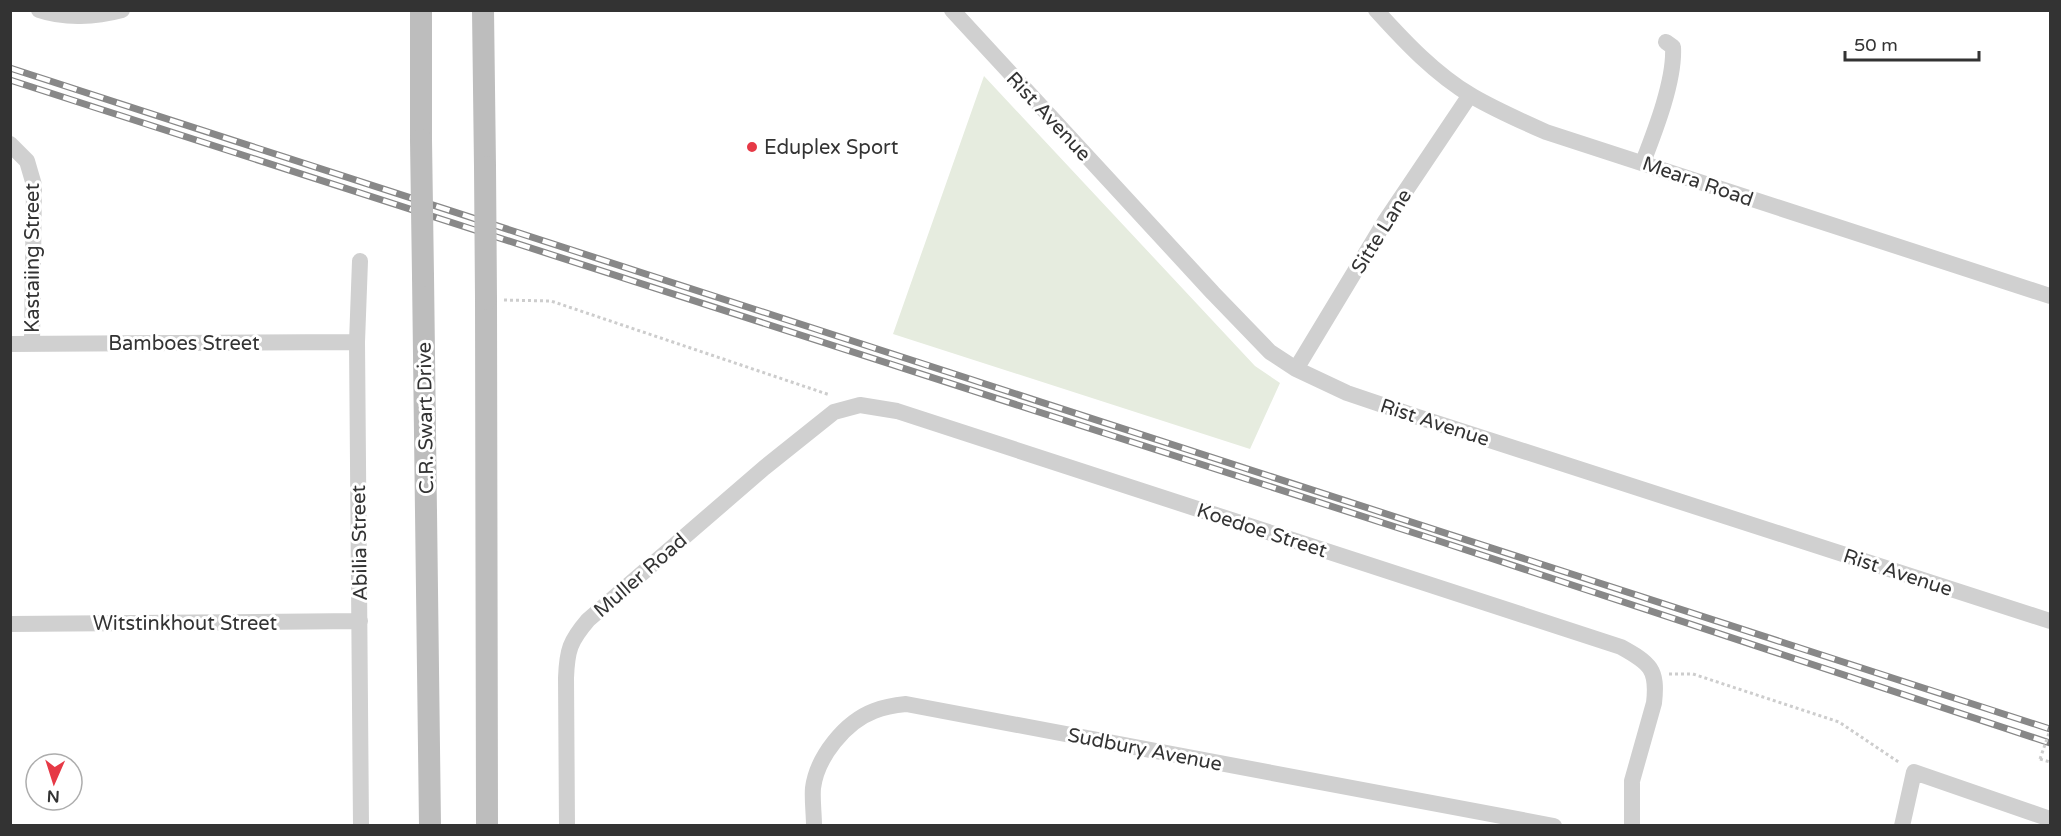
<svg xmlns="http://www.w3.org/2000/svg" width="2061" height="836" viewBox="0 0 2061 836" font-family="'Varela Round',sans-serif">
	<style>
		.green { fill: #e6ecdf }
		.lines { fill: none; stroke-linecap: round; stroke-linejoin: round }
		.path { stroke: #cdcdcd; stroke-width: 3; stroke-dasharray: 3 3; stroke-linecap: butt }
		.street { stroke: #d0d0d0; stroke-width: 16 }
		.secondary { stroke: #bdbdbd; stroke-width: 22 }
		.rail-casing { stroke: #888; stroke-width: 7 }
		.rail { stroke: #fff; stroke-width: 4.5; stroke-dasharray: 14; stroke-linecap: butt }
		.path-bridge { stroke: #cdcdcd; stroke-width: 3; stroke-dasharray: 3 3; stroke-linecap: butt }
		.secondary-bridge { stroke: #bdbdbd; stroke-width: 22 }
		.poi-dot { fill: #e63946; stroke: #fff; stroke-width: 2 }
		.labels { text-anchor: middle; stroke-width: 6; stroke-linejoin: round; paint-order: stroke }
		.street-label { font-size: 20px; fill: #333; stroke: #fff }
		.poi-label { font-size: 20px; fill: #333; stroke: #fff; text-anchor: start }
	</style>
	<rect width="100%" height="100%" fill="#fff"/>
	<!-- green -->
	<path class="green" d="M984 76 1255 366 1280 383 1250 449 893 334Z"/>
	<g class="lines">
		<!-- path -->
		<path class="path" d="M504 300 551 301 830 395
			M1669 674H1693L1839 722 1900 763
			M2040 759 2050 762"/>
		<!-- street -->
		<path class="street" d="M39 10C65 19 96 17 122 10
			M952 10 1213 293 1270 352 1296 369 1347 393 1418 417 2050 621
			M1376 10C1405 42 1435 74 1472 96 1496 110 1521 121 1546 132L2050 296
			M10 144 27 161 34 185 32 344
			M1643 162C1655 131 1675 80 1673 47L1666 42
			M360 261 357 342 361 826
			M10 344 357 342
			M1296 369 1386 220 1470 95
			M10 624 360 621
			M567 826 566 678C567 650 570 641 588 620L764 468 834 412 860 405 897 411 1621 647C1650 663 1658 669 1654 703L1632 781V826
			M814 826C814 813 812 800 813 788 817 757 845 722 874 711 884 707 896 705 906 704L1554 826
			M1902 826 1914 772 2050 819"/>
		<!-- secondary -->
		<path class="secondary" d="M421 10V140
			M483 10 485 167
			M423 276 430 826
			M486 299 487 826"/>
		<defs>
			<path id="rail" d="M10 68 2050 729
				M10 80 1442 542 2050 743"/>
		</defs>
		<!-- rail casing -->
		<use href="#rail" class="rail-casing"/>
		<!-- rail -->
		<use href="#rail" class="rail"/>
		<!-- path-bridge -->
		<path class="path-bridge" d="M2040 759 2050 730"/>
		<!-- secondary-bridge -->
		<path class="secondary-bridge" d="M421 140 423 276
			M485 167 486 299"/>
	</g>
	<!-- markers -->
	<circle class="poi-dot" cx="752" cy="147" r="6"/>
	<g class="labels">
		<!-- street labels -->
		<g class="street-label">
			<text transform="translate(1049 116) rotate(47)" y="7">Rist Avenue</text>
			<text transform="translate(1698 181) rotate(19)" y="7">Meara Road</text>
			<text transform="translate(1381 231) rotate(-58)" y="7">Sitte Lane</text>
			<text transform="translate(32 258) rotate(-90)" y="7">Kastaiing Street</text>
			<text x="184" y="350">Bamboes Street</text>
			<text transform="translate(425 418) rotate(-91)" y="7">C.R. Swart Drive</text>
			<text transform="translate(1435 422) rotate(18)" y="7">Rist Avenue</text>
			<text transform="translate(1262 530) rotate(18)" y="7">Koedoe Street</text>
			<text transform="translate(359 543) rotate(-91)" y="7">Abilia Street</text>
			<text transform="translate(1898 572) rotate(18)" y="7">Rist Avenue</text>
			<text transform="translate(640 575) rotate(-41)" y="7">Muller Road</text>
			<text x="185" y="630">Witstinkhout Street</text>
			<text transform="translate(1145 749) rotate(11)" y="7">Sudbury Avenue</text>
		</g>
		<!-- poi labels -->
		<g class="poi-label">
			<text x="764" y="154">Eduplex Sport</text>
		</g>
	</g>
	<!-- border -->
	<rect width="2061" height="836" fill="none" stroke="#333333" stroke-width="24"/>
	<!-- north arrow -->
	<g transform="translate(54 782) rotate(183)"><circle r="28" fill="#ffffff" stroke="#adadad" stroke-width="1.5"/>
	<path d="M0-4.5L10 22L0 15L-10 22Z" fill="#e63946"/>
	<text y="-9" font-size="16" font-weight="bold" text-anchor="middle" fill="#333333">N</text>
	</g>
	<!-- scale -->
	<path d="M1845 51v9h134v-9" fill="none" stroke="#333333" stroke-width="3"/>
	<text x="1854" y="51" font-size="18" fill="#333333" stroke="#ffffff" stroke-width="4.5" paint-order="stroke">50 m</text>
</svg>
